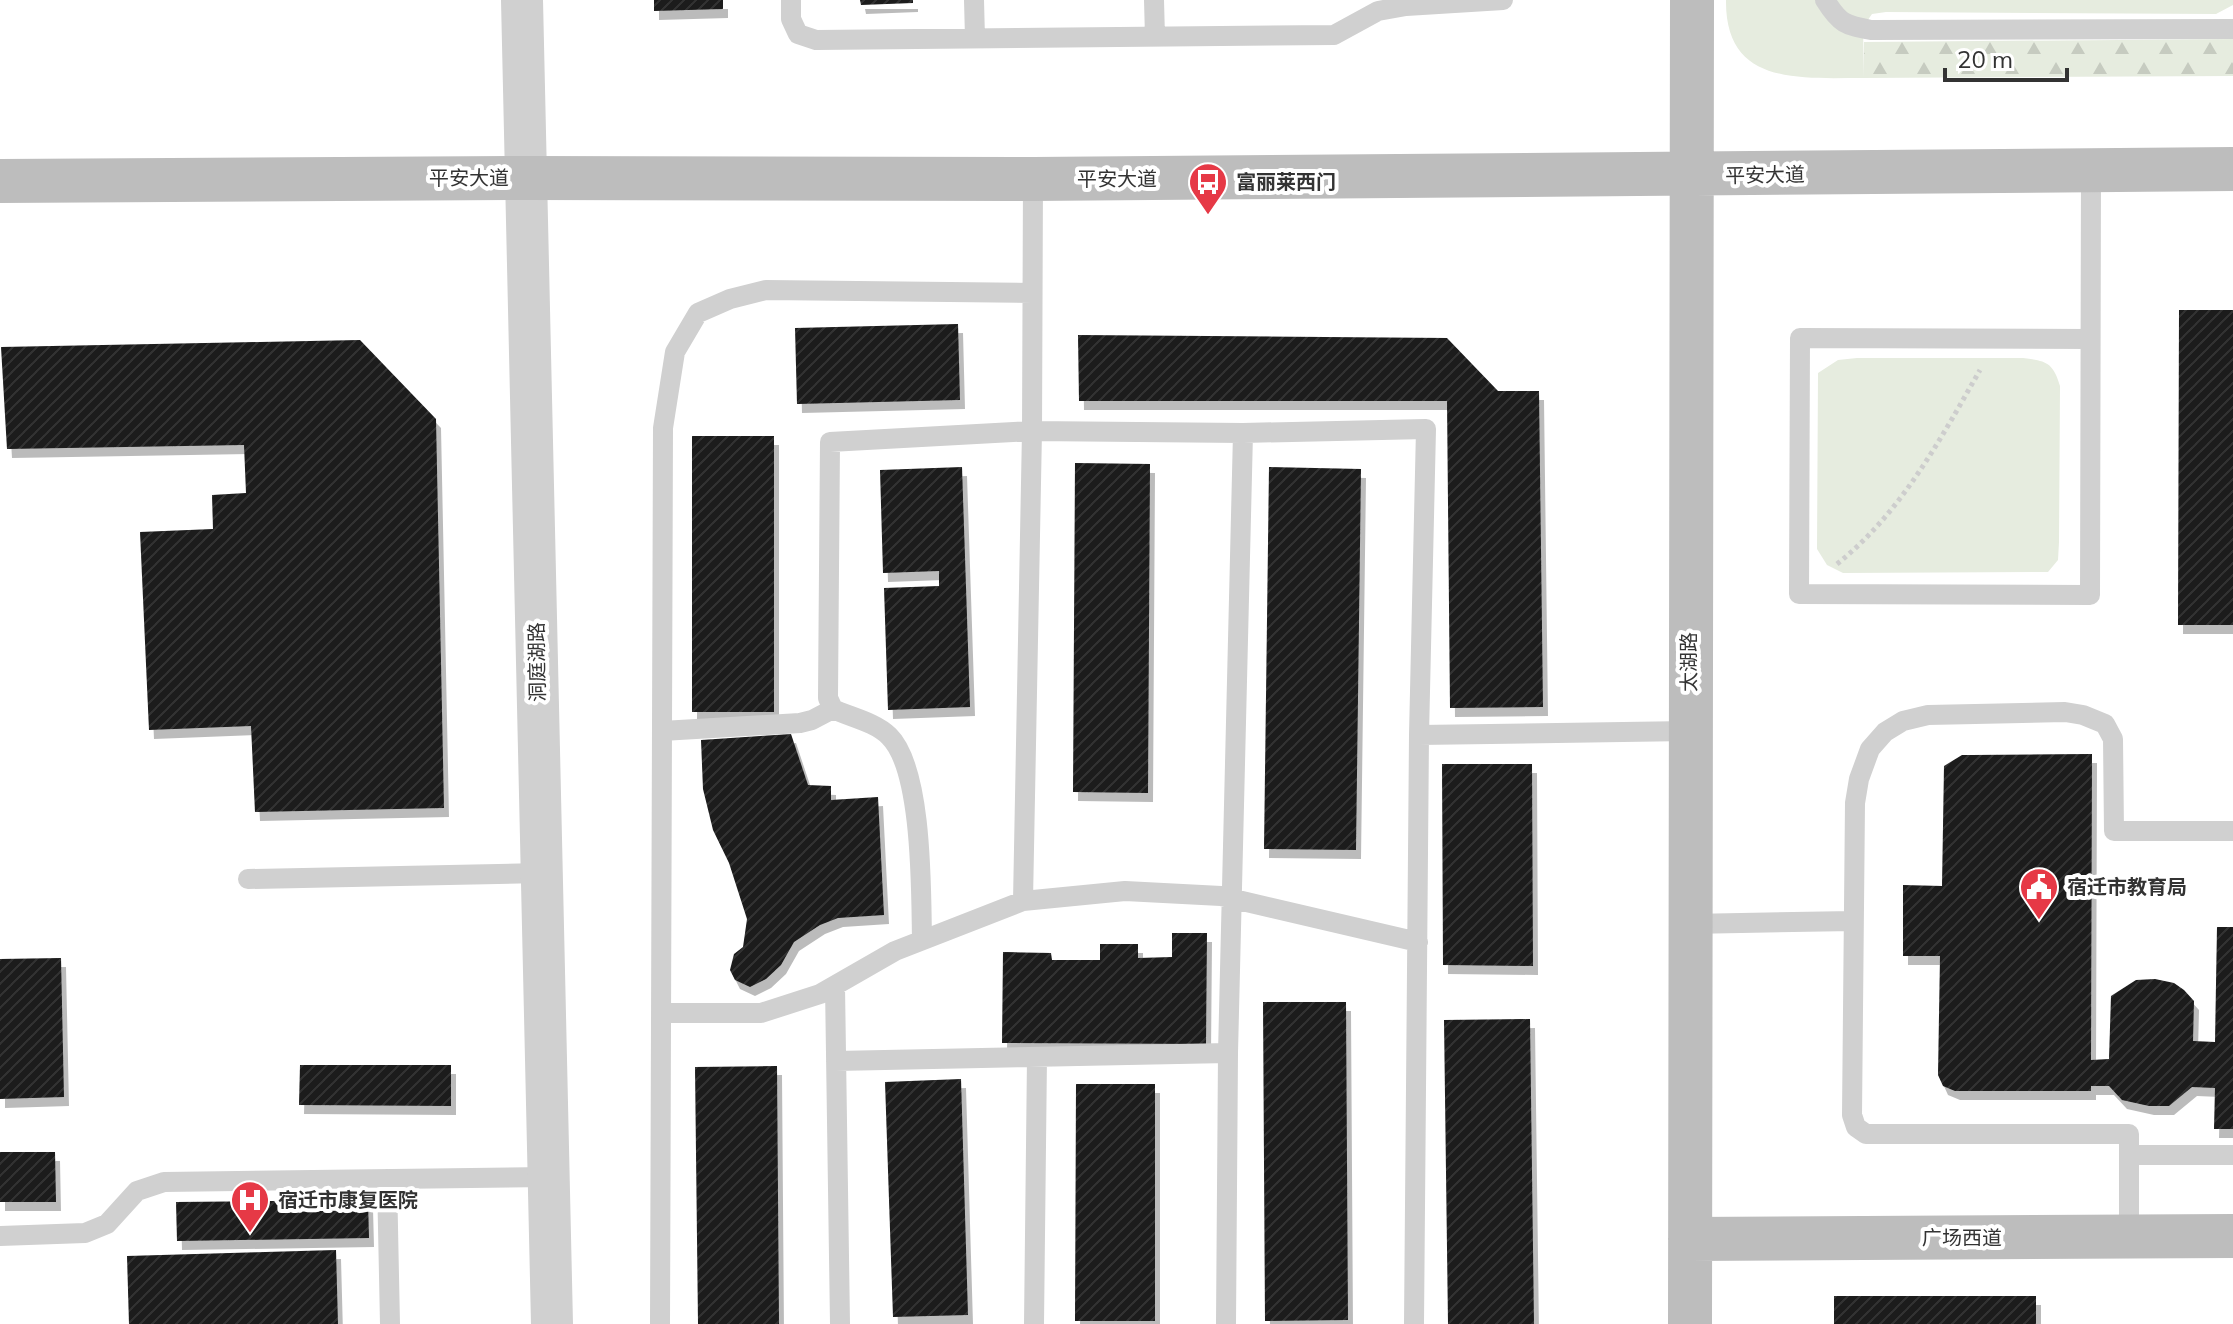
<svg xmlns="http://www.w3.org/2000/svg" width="2233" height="1324" viewBox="0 0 2233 1324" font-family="Mulish,'Noto Sans SC',sans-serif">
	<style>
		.forest { fill: url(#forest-firs) }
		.green { fill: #e6ecdf }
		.building { fill: url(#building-hatch); filter: url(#shadow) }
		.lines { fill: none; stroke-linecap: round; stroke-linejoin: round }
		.path { stroke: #cdcdcd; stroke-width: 5; stroke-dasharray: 4 4; stroke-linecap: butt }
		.lane { stroke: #d0d0d0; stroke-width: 20 }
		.street { stroke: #d0d0d0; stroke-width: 42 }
		.secondary { stroke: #bdbdbd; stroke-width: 44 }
		.labels { text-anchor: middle; stroke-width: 8; stroke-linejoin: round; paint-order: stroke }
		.street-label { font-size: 20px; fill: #333; stroke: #fff }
		.poi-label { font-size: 20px; font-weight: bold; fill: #333; stroke: #fff; text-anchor: start }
	</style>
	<defs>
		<pattern id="forest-firs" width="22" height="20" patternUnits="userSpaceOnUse" patternTransform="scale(2)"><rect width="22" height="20" fill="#e6ecdf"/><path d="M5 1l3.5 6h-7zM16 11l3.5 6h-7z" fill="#c6cbc0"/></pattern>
		<pattern id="building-hatch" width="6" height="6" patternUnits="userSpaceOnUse" patternTransform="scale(2)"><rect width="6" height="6" fill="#1a1a1a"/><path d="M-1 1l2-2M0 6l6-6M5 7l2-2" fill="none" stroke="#333"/></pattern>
		<filter id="shadow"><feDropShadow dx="5" dy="9" stdDeviation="0" flood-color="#0004"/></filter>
	</defs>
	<rect width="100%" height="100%" fill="#fff"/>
	<!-- forest -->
	<path class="forest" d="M2233 39V76L1864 78V42Z"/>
	<!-- green -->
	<path class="green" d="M1726 0H2233V5L2216 14 1886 12 1872 14 1863 27 1864 78C1800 78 1725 86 1726 0Z
		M1857 358H2023C2046 361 2053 362 2060 386L2059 542 2058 560 2048 572 1843 573 1827 565 1817 549 1818 373 1838 360Z"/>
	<!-- building -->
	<path class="building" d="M654 0H723V9L654 11Z
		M860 0H913V3L861 5Z
		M2179 310H2233V625H2178Z
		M958 324 960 400 797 404 795 328Z
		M1078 335 1447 338 1498 391H1539L1543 707 1450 708 1447 401H1079Z
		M360 340 436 419 444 808 255 812 251 726 149 730 140 532 213 529 212 495 246 493 244 445 7 449 1 347Z
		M692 436H774V712H692Z
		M1075 463 1150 464 1148 793 1073 792Z
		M962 467 970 707 888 710 884 588 939 586V571L883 573 880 470Z
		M1269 467 1361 469 1356 850 1264 849Z
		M791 734 808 785 831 786V800L878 797 884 915 838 918 820 925 794 942 781 965 766 979 750 987 735 980 730 970 734 954 743 947 747 919 729 863 713 830 703 789 701 740Z
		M2092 754 2091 1060 2109 1059 2111 996 2136 980 2155 979 2174 983 2184 990 2194 1001 2193 1041 2215 1042 2217 927H2233V1129H2214L2215 1088 2192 1087 2169 1106H2149L2122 1100 2109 1086H2091V1091H1955L1943 1086 1938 1075 1940 956H1903V885L1942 886 1944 766 1962 755H1972Z
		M1442 764H1532L1533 966 1443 965Z
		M1172 933H1207L1206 1044 1002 1043 1003 952 1051 953 1052 960H1100V944H1138V958L1172 957Z
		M61 958 64 1097 0 1099V959Z
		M1263 1002H1346L1348 1320 1265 1321Z
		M1530 1019 1534 1324H1448L1444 1020Z
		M300 1065H451V1106L299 1105Z
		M777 1066 779 1324H698L695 1067Z
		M961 1079 968 1315 893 1317 885 1082Z
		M1076 1084H1155V1321H1075Z
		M0 1152H55L56 1202H0Z
		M368 1200 369 1238 177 1241 176 1202Z
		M336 1250 338 1324H129L127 1256Z
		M1834 1296H2036V1324H1834Z"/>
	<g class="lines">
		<!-- path -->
		<path class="path" d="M1837 564C1901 513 1940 440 1980 370"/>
		<!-- lane -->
		<path class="lane" d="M791 0V19L798 34 816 40 1334 35 1378 11 1406 6 1503 0
			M974 0 975 38
			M1154 0 1155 37
			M1825 0C1840 24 1845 25 1871 30L2233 29
			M2089 339 1800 338 1799 594 2090 595 2091 171
			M662 731 800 723 812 720 833 709
			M1419 735 1689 731
			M248 879 541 873
			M1023 901 1032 431 1033 179
			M1689 924 1853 921
			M922 940C921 893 923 769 889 736 875 722 850 717 833 709L828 698 830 442 1032 431 1243 433 1426 429 1419 735 1414 1324
			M835 986 840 1324
			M661 1013H761L820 994 895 951 1023 901 1125 891 1221 896 1418 942
			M1228 1053 1243 433
			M836 1061 1228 1053 1226 1324
			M2129 1155H2233
			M387 1179 390 1324
			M0 1236 85 1233 107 1224 137 1191 164 1182 548 1177
			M2129 1237V1134H1866L1856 1127 1852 1115 1855 803 1859 779 1870 749 1885 732 1903 721 1928 715 2065 712 2083 715 2105 724 2113 739 2114 831H2233
			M660 1324 663 428 675 352 698 313 730 299 766 290 1032 293
			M1034 1324 1037 1057"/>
		<!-- street -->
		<path class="street" d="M522 0 552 1324"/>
		<!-- secondary -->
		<path class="secondary" d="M0 181 526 178 1033 179 2233 169
			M1690 1239 2233 1236
			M1690 1324 1692 0"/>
	</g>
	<!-- icons -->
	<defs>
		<symbol id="bus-pin" viewBox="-11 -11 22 30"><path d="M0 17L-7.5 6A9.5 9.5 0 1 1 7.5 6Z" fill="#e63946" stroke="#fff"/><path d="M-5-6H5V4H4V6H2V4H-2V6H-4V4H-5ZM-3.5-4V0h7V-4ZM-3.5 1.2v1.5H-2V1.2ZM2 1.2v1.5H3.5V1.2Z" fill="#fff"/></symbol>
		<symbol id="civic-pin" viewBox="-11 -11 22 30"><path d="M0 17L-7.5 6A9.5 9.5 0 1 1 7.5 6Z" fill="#e63946" stroke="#fff"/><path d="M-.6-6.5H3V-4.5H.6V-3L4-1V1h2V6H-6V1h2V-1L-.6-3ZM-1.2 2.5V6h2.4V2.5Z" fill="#fff"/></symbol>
		<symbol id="hospital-pin" viewBox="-11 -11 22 30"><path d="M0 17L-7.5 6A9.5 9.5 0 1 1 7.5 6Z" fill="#e63946" stroke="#fff"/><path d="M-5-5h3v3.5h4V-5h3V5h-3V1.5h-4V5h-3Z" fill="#fff"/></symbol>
	</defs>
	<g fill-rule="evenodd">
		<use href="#bus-pin" x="1186" y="160" width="44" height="60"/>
		<use href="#civic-pin" x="2017" y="865" width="44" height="60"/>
		<use href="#hospital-pin" x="228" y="1178" width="44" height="60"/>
	</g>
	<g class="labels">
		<!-- street labels -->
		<g class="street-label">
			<text transform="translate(1765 175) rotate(-1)" y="7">平安大道</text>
			<text x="469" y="185">平安大道</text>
			<text x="1117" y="186">平安大道</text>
			<text transform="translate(537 662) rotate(-91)" y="7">洞庭湖路</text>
			<text transform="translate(1689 662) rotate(-90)" y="7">太湖路</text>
			<text x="1962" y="1245">广场西道</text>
		</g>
		<!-- poi labels -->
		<g class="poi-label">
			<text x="1236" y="189">富丽莱西门</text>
			<text x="2067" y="894">宿迁市教育局</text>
			<text x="278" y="1207">宿迁市康复医院</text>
		</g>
	</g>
	<!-- scale -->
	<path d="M1945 68v12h122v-12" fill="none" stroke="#333333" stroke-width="4"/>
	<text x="1957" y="68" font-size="24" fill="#333333" stroke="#ffffff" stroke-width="6" paint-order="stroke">20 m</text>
</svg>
